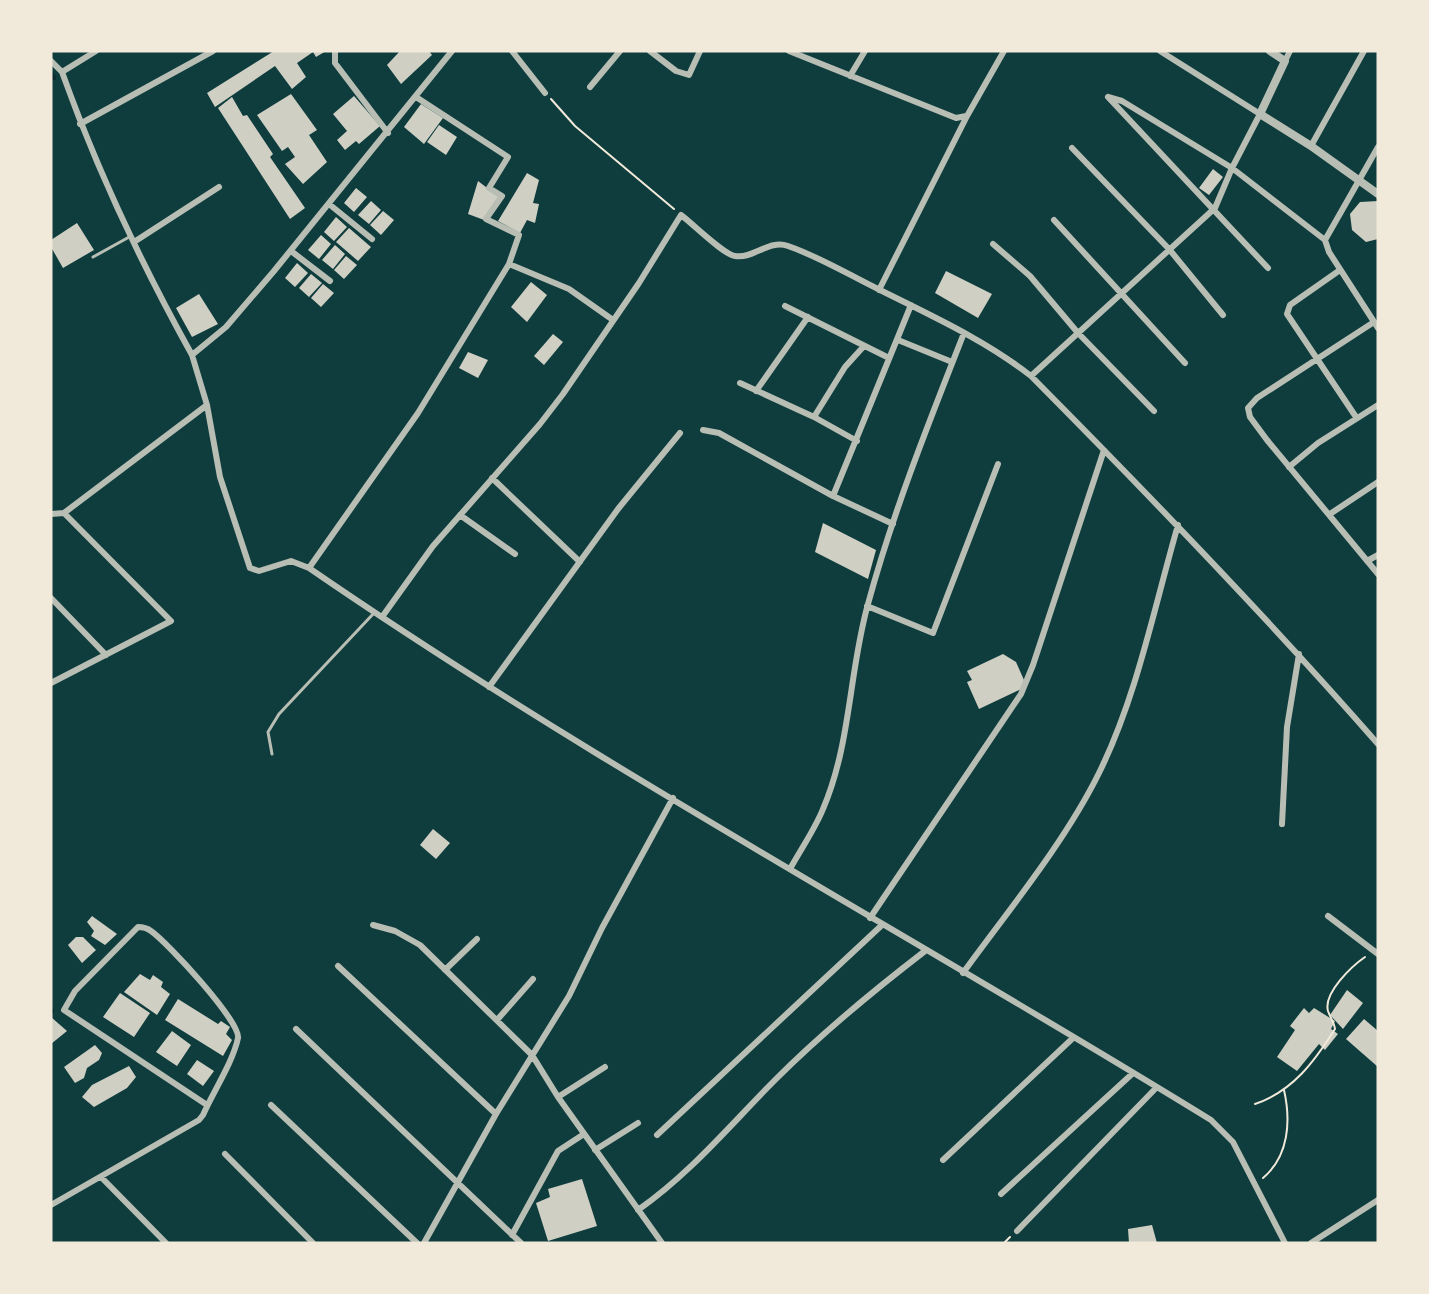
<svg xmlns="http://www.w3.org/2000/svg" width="1429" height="1294" viewBox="0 0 1429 1294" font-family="Rubik,sans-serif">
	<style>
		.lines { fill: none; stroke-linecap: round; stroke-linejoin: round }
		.stream { stroke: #0a2a2b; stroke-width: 4 }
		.building { fill: #cfcfc3 }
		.path { stroke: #f1e9da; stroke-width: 2 }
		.service { stroke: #b8beb3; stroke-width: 3 }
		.minor { stroke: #b8beb3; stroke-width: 6 }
		.tertiary { stroke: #b8beb3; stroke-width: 8 }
	</style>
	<rect width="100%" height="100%" fill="#0f3d3e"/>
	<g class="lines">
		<!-- stream -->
		<path class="stream" d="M51 73 54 78
			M51 1010 52 1011"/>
	</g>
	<!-- building -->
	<path class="building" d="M274 51H326L316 57 313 52 297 63 306 77 292 89 275 66 215 107 207 93Z
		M400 51H429L432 55 401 84 387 65Z
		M291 94 317 130 309 135 327 162 303 184 285 164 295 157 288 147 282 151 257 115Z
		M354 96 380 126 359 144 356 141 345 150 337 140 347 131 333 114Z
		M232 97 243 116 247 115 273 154 270 157 305 208 290 219 218 108Z
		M421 104 443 118 424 144 404 127Z
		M439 125 457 137 446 155 427 142Z
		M1213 169 1223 177 1209 195 1199 188Z
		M527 173 539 180 533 203 539 204 535 223 527 220 520 233 498 221Z
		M478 181 499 197 484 220 468 214Z
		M356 188 367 197 354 212 344 203Z
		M371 201 381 210 369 224 358 215Z
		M1378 201V239L1366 242 1352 230 1350 214 1360 202Z
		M383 211 394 220 381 235 370 225Z
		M336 217 347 227 334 241 324 232Z
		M77 223 94 250 63 268 51 247V240Z
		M349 228 371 247 358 261 336 242Z
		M321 235 331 244 319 259 308 250Z
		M335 245 345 254 333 269 322 260Z
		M346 256 357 265 344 279 334 270Z
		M297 263 308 273 295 287 285 278Z
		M946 271 992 294 978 318 935 293Z
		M311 274 322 283 309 297 299 288Z
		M531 282 547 295 527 322 511 307Z
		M323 284 334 293 321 307 311 298Z
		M199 294 218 324 192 337 176 308Z
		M553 334 563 342 544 365 534 356Z
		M468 352 488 360 478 378 459 368Z
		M823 523 876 550 868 579 815 552Z
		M1003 654 1016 662 1024 680 1021 689 979 709 967 682 972 680 967 671Z
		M433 829 450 843 436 859 420 845Z
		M92 916 117 934 105 945 91 936 94 931 87 922Z
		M76 937H83L96 950 82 963 68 945Z
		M140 974 150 980 153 975 163 982 161 987 170 994 157 1015 124 992Z
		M1347 990 1363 1003 1343 1029 1330 1015Z
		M120 993 150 1013 134 1037 103 1017Z
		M178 999 218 1024 221 1021 230 1027 226 1034 232 1040 223 1056 165 1020Z
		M1304 1008 1309 1013 1314 1008 1335 1021 1331 1029 1338 1034 1325 1050 1319 1044 1297 1071 1277 1057 1295 1030 1290 1026Z
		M51 1017 67 1031 51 1044Z
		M1364 1019 1378 1031V1067L1346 1039Z
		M172 1031 191 1045 177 1066 156 1052Z
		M95 1045 102 1053 99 1060 87 1068 84 1078 75 1083 64 1067Z
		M197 1060 214 1071 203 1086 187 1074Z
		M129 1066 136 1077 127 1088 94 1107 82 1097 92 1085Z
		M582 1179 597 1226 548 1241 536 1203 550 1197 548 1189Z
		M1152 1225 1157 1243H1129L1128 1229Z"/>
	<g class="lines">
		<!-- path -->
		<path class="path" d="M551 99 575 126 674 209
			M1255 1104C1293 1091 1314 1062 1335 1029 1334 1022 1330 1017 1328 1011 1323 993 1352 966 1365 957
			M1263 1178C1289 1156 1291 1121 1284 1090
			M1004 1243 1010 1237"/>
		<!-- service -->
		<path class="service" d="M93 257 131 236
			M272 754 268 732 279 714 374 613"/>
		<!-- minor -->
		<path class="minor" d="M335 51V63L388 133
			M452 51 274 271 226 327 192 355 207 405 220 477 250 568 259 571 291 561 309 568C600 768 911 935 1211 1120L1233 1142 1285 1243
			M512 51 545 93
			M650 51 676 71 689 75 700 51
			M789 51 956 118 966 116
			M51 61 62 72C97 170 142 265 192 355
			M1285 61 1290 51
			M62 72 96 51
			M850 76 865 51
			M590 87 620 51
			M1108 97 1122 101 1232 168 1325 240
			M1108 97 1268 268
			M80 124 213 51
			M1311 146 1364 51
			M1072 148 1169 249 1223 315
			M329 204 372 239
			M1054 220 1185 363
			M1325 240 1378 147
			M1325 240 1329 252 1378 328
			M134 242 219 187
			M993 244 1030 276 1078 333 1154 411
			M291 251 330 281
			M509 264 569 289 613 320
			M1340 270 1290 305 1287 314 1356 417
			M879 290 967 116 1004 51
			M785 306 889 358
			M1374 322 1257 398 1248 408 1250 417 1267 440 1378 574
			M898 340 952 362
			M1031 376 1215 208 1232 168 1260 114 1160 51
			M740 383 814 417 857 441
			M756 391 808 317
			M814 417 845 367 864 346
			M703 430 719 433 833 496 893 524
			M1289 467 1318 443 1378 405
			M492 478 580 562
			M833 496 911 305
			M51 514 64 513 207 405
			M1330 514 1378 482
			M460 515 515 554
			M1367 561 1378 555
			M309 568 418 413 509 264 519 235 486 219 502 196 489 188 508 157 416 97
			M51 598 106 655
			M867 606 933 633 998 464
			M382 617 433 546 540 424 563 394 639 283 681 215C692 223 724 255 735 256 754 259 769 239 788 246 820 257 849 275 880 290 932 316 985 340 1031 376 1150 496 1267 617 1378 744
			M51 683 171 621 64 513
			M489 687 618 509 680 433
			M1282 824 1287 727 1299 654
			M790 869C801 849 815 829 823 809 851 744 849 671 868 604 893 512 929 422 964 333
			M1328 916 1378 954
			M870 918 1021 694 1033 665 1104 450
			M373 925 395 931 420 945 532 1055 558 1097 662 1243
			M338 966 496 1114
			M445 970 477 939
			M963 973C1008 911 1065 842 1099 773 1137 696 1154 608 1178 525
			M497 1020 533 979
			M296 1029 521 1243
			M558 1097 605 1067
			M271 1105 417 1243
			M657 1135 882 925
			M595 1150 638 1123
			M225 1154 313 1243
			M943 1160 1073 1038
			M101 1177 166 1243
			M1001 1194 1132 1074
			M51 1205 199 1120 203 1115C213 1092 233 1062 238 1038 241 1022 167 942 151 931 147 928 143 927 138 927L75 991 64 1010 207 1105
			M638 1210C691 1173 731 1124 776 1079 823 1032 873 991 925 951
			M1017 1231 1156 1088
			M512 1235 558 1151 584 1134
			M424 1243 496 1114 569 996 602 928 673 798
			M1311 1243 1378 1200"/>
		<!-- tertiary -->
		<path class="tertiary" d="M1270 51 1285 61 1260 114 1311 146 1378 194"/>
	</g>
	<!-- border -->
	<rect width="1429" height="1294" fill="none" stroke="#f1e9da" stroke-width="105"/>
</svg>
